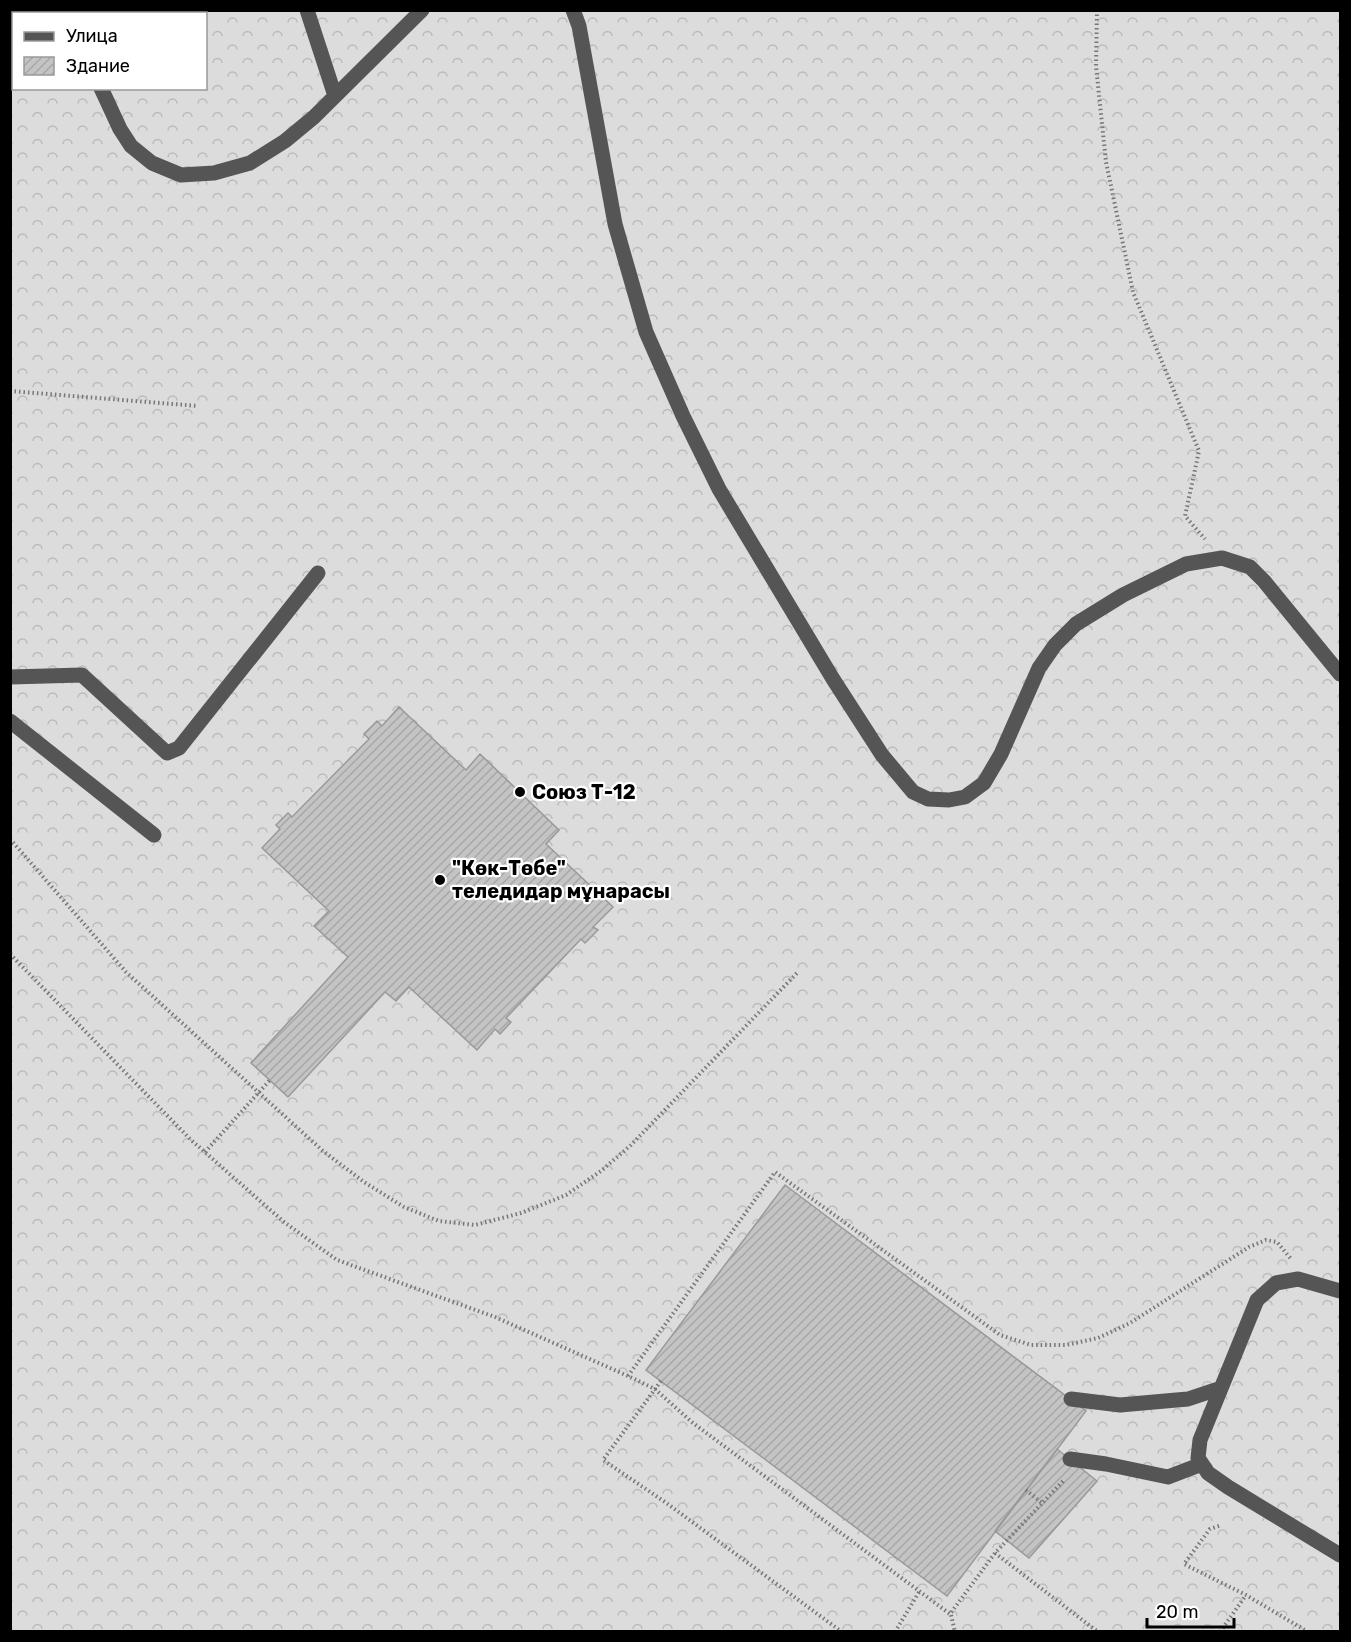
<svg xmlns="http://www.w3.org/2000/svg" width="1351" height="1642" viewBox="0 0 1351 1642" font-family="Rubik,sans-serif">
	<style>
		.forest { fill: url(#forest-crowns); fill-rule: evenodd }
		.building { fill: url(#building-hatch); stroke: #999; stroke-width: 1.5 }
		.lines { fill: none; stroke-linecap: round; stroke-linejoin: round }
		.path { stroke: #777; stroke-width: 4; stroke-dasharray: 1.5 3; stroke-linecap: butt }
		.minor { stroke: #555; stroke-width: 15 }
		.poi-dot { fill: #000; stroke: #fff; stroke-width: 2 }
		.labels { text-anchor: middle; stroke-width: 4.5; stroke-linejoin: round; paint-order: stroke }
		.poi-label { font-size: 20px; font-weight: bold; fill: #000; stroke: #fff; text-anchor: start }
	</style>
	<defs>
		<pattern id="forest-crowns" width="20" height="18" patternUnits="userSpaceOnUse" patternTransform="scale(1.5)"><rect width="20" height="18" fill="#dcdcdc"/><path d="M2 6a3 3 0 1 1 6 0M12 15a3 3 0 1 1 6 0" fill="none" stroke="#bbb"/></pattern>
		<pattern id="building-hatch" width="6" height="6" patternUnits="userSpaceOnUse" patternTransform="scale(1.5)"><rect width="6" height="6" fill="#c4c4c4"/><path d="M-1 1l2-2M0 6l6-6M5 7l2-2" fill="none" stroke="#a7a7a7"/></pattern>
	</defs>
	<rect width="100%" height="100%" fill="#fff"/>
	<!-- forest -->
	<path class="forest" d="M11 11H1340V1631L11 1632ZM14 14H206V88H14Z"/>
	<!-- building -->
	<path class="building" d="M399 707 466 770 480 754 559 830 546 844 613 907 593 927 598 930 585 943 581 939 506 1018 511 1022 500 1034 495 1029 477 1050 409 987 396 1001 385 992 288 1097 251 1063 348 957 314 926 329 911 262 848 280 829 276 825 288 813 292 817 369 739 364 734 377 721 382 726Z
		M785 1185 1086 1411 947 1596 646 1370Z
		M1057 1449 1097 1481 1029 1558 995 1531Z"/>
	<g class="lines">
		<!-- path -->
		<path class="path" d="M1097 10 1096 66 1106 162 1133 292 1199 451 1185 516 1205 539
			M10 391 198 406
			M10 839 126 972 323 1151 364 1182 404 1207 439 1221 475 1225 521 1213 566 1195 601 1171 631 1145 798 972
			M10 954 190 1139 284 1222 337 1260 495 1317 628 1376 655 1389 693 1423 950 1614 995 1553 1064 1480
			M205 1152 270 1080
			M628 1376 775 1172 1000 1335 1031 1345H1066L1098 1338 1130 1323 1249 1247 1266 1240 1277 1242 1291 1259
			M661 1381 603 1460 665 1502 842 1632
			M1026 1490 1042 1503
			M1219 1526 1210 1529 1184 1564 1246 1595 1308 1632
			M995 1553 1098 1632
			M951 1615 955 1632
			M895 1632 919 1592
			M1220 1632 1246 1595"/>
		<!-- minor -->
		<path class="minor" d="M32 10 37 14
			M307 10 335 96
			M573 10 579 26 615 224 646 332 683 416 719 489 833 679 882 755 913 792 928 799 949 800 965 797 984 783 1001 754 1039 668 1055 645 1076 624 1123 595 1186 564 1222 558 1250 567 1264 581 1340 674
			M101 88 120 129 131 146 152 163 181 175 214 173 250 163 285 141 314 117 422 10
			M10 677 82 675 167 753 179 748 318 573
			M10 721 154 835
			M1340 1291 1298 1279 1276 1283 1257 1300 1200 1440 1198 1458 1208 1473 1228 1487 1340 1555
			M1071 1399 1120 1405 1188 1399 1221 1388
			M1070 1459 1106 1464 1168 1477 1202 1464"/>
	</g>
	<!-- markers -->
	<g class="poi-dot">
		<circle cx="520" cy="792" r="6"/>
		<circle cx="440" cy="880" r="6"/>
	</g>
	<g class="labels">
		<!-- poi labels -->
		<g class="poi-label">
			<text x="532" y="799">Союз Т-12</text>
			<text x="452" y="875">"Көк-Төбе"<tspan x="452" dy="23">теледидар мұнарасы</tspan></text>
		</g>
	</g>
	<!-- border -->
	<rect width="1351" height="1642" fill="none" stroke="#000000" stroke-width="24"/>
	<!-- legend -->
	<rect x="12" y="12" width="195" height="78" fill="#ffffff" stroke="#999999" stroke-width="1.5"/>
	<rect x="24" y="32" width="30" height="9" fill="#555555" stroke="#999999" stroke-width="1.5"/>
	<text x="66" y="42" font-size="18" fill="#000000">Улица</text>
	<rect x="24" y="57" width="30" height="18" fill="url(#building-hatch)" stroke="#999999" stroke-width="1.5"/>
	<text x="66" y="72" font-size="18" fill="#000000">Здание</text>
	<!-- scale -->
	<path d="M1147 1618v9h87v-9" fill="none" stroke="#000000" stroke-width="3"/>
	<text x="1156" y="1618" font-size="18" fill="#000000" stroke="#ffffff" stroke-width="4.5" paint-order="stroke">20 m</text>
</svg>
